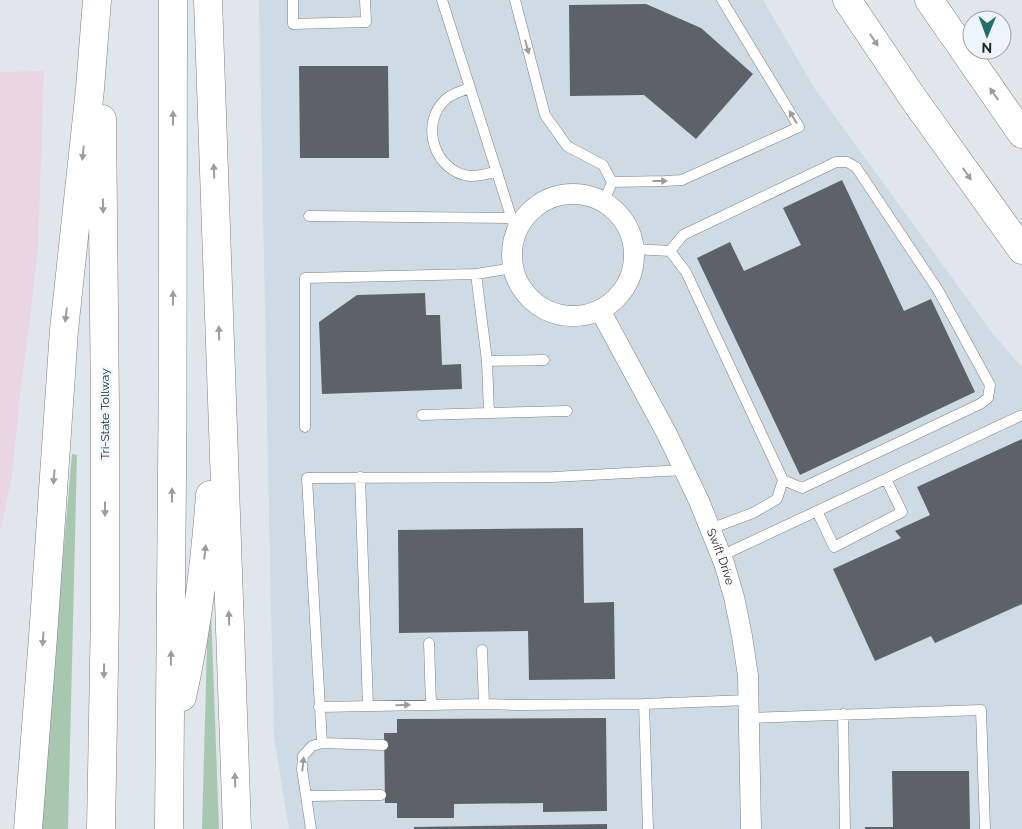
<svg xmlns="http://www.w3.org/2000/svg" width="1022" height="829" viewBox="0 0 1022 829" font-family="Raleway,sans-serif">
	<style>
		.built { fill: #cedae4 }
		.industrial { fill: #ead5e3 }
		.green { fill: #a8c7b1 }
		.building { fill: #5c6267 }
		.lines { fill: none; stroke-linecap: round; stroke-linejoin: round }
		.lane-casing { stroke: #7c8187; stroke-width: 11 }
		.street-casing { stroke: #7c8187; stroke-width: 21 }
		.highway-casing { stroke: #7c8187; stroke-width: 29 }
		.lane { stroke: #fff; stroke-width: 10 }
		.street { stroke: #fff; stroke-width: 20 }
		.highway { stroke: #fff; stroke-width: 28 }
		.oneway { fill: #9c9d9f }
		.labels { text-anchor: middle; stroke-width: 5; stroke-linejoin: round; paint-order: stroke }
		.street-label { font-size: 12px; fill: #242629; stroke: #edf4fa }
	</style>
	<rect width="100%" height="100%" fill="#e0e6ec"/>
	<!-- built -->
	<path class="built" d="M259 0H763L815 89 990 330 1022 368V829H289L274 737 268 466Z"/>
	<!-- industrial -->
	<path class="industrial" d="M44 71 38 246 31 311 21 386 12 475 0 533V72Z"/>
	<!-- green -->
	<path class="green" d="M72 454 77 455 68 829H39Z
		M208 610H211L219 829H202Z"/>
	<!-- building -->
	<path class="building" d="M646 4 701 28 753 74 696 139 644 95 570 96 569 5Z
		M299 66H388L389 158H300Z
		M842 180 904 311 931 299 975 392 800 475 697 258 730 242 744 271 801 245 783 208Z
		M425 293 426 315H440L442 365 461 364 462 389 322 394 319 322 357 295Z
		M1022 439V604L935 643 931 636 875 661 833 569 901 538 895 531 930 515 917 487Z
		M583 528 584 603 614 602 615 679 529 680 528 631 399 633 398 530Z
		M606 718 607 811 543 812V803L454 804V818H397V803H385L384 733H397V719Z
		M892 771H969L970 829H865V827H893Z
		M607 824V829H414V827Z"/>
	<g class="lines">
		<defs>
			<path id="lane" d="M293 0V24L366 22 365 0
				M442 0 516 232
				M515 0 545 115 567 146 603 165 612 182 604 202
				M470 88C461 91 453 93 446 99 419 123 434 172 470 176 480 176 488 174 497 171
				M612 182 665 181 682 180 799 127 722 0
				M309 216 511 218
				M634 249 670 251 686 272 783 480 777 499 753 513 710 529
				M670 251 683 235 836 162H847L856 167 938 290 990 385 988 398 980 404 802 488 783 480
				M476 274 487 361 489 413 567 411
				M487 361 544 360
				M422 415 489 413
				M305 427V278L476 274 513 268
				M360 477 368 706
				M817 511 834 547 902 512 886 479
				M721 556 1022 415
				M429 643 431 705
				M482 650 484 704
				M644 704 648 829
				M319 707 484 704 518 705 644 704 748 700
				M843 714 845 829
				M749 718 981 710 985 829
				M322 743 307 478 553 477 684 470
				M306 796 381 795
				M311 829 302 769 303 756 312 746 322 743 383 745"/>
			<g id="street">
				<circle cx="573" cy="255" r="61"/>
				<path id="s1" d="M600 310 667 434 699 501 724 563 734 597 742 636 748 676 751 829"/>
			</g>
			<path id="highway" d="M208 0 237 829
				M847 0 913 98 1022 250
				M929 0 1022 134
				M182 697C197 630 205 563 210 495
				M28 829 43 637 64 330 90 89 97 0
				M101 829 105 611V409L102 119
				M169 829C172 553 174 276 173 0"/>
		</defs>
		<!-- lane casing -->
		<use href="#lane" class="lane-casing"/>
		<!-- street casing -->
		<use href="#street" class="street-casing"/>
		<!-- highway casing -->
		<use href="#highway" class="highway-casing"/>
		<!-- lane -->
		<use href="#lane" class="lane"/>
		<!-- street -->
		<use href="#street" class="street"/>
		<!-- highway -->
		<use href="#highway" class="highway"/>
	</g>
	<!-- one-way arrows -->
	<defs><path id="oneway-solid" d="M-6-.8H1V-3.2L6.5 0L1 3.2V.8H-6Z" transform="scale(1.25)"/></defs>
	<g class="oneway">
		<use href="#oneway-solid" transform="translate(874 40) rotate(56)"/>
		<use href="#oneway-solid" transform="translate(527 47) rotate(75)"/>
		<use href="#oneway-solid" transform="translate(994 94) rotate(-125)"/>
		<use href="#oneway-solid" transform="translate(793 117) rotate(-121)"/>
		<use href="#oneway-solid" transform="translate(173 118) rotate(-90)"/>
		<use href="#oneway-solid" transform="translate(83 153) rotate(96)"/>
		<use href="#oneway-solid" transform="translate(214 171) rotate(-92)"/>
		<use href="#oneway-solid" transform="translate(967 174) rotate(55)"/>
		<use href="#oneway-solid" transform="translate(660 181)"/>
		<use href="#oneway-solid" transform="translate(103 206) rotate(89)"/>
		<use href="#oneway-solid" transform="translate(173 298) rotate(-90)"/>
		<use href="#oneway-solid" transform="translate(66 315) rotate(97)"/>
		<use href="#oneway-solid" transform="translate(219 333) rotate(-92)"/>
		<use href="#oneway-solid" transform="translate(54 477) rotate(94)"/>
		<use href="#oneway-solid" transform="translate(172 495) rotate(-90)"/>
		<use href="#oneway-solid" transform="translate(105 509) rotate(90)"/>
		<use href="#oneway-solid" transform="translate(205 552) rotate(-84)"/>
		<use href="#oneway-solid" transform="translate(229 618) rotate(-92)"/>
		<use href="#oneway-solid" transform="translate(43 639) rotate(94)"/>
		<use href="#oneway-solid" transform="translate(171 658) rotate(-89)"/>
		<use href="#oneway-solid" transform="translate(104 671) rotate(91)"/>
		<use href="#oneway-solid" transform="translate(403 705) rotate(-1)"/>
		<use href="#oneway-solid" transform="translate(303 764) rotate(-84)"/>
		<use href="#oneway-solid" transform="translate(235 780) rotate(-92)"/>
	</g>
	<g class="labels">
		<!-- street labels -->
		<g class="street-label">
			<text transform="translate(105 414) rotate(-90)" y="4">Tri-State Tollway</text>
			<text dy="4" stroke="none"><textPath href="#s1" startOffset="275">Swift Drive</textPath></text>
		</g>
	</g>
	<!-- north arrow -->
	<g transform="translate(987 35) rotate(181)"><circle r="24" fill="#edf4fa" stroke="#9da2a6"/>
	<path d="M0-4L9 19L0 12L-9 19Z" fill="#226e6d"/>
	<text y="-8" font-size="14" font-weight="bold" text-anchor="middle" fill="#242629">N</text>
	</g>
</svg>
